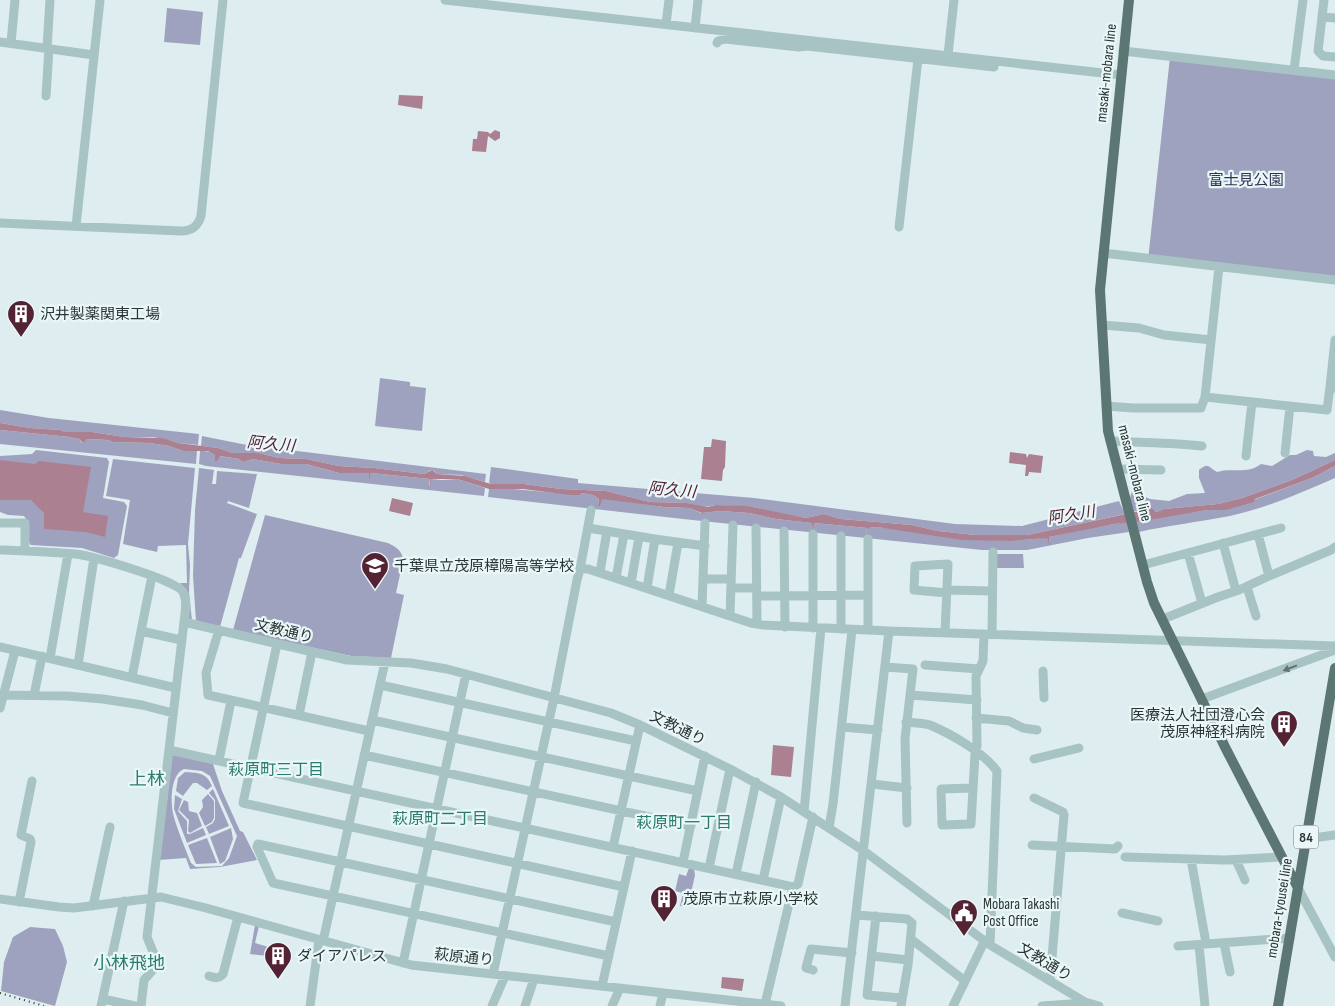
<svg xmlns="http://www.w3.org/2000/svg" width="1335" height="1006" viewBox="0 0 1335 1006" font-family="'Sofia Sans Condensed','Noto Sans JP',sans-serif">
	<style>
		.green { fill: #9fa2be; fill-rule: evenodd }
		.water { fill: #ab8090 }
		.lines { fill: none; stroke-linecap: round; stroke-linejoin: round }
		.minor { stroke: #a8c3c4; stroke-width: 9 }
		.major { stroke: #5c7674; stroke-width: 10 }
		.rail { stroke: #2a3634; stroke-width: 2; stroke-dasharray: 1 4; stroke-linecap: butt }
		.oneway { fill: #637575 }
		.labels { text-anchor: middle; stroke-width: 4.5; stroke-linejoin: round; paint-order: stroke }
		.shield { fill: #eaf7f8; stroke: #64706f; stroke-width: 1 }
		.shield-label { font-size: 14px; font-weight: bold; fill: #2a3634 }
		.street-label { font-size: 15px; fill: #2a3634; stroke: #eaf7f8 }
		.park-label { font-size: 15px; fill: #303252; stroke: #eaf7f8 }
		.poi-label { font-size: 15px; fill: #2a3634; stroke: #eaf7f8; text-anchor: start }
		.water-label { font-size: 16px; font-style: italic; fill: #532334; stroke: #eaf7f8 }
		.neighbourhood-label { font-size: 16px; fill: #2a7d6d; stroke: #eaf7f8 }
		.quarter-label { font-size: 18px; fill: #2a7d6d; stroke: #eaf7f8 }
	</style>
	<rect width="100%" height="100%" fill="#deeef0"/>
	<!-- green -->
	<path class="green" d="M167 8 203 12 200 45 164 42Z
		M1170 57 1335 76V280L1148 260Z
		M380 378 410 382V386L426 388 422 431 375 426Z
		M0 410 49 418 199 434 198 445 178 443 154 437H124L92 432H65L60 430 30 428 0 423Z
		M0 430 70 437 79 439 82 443 87 439 108 440 113 442 150 443 169 446 183 451H197L196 464 0 444Z
		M202 436 247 445 486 474 485 482 461 475 437 474 434 471 431 470 424 474 374 468 339 466 306 459 279 458 259 453H233L218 448 201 446Z
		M36 450 107 458 109 462 103 498 124 502 127 506 118 555 114 558 82 548 31 545C24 537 31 525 24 516L8 515 0 512V456L32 454Z
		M1307 450 1313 451 1314 456 1326 457 1335 453V460L1292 480 1242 498 1218 504 1164 509 1156 512 1149 507 1133 512 1130 498 1132 491 1150 499 1169 501 1187 494 1205 493 1199 478V470C1209 462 1208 467 1217 472 1231 467 1247 475 1261 464L1272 466 1290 455H1296Z
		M200 451C206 451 210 451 215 455V461H217L219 456 239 459 243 462 253 459 281 464H306L339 473H370L369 479 371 473 430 479 429 487 431 479 442 480 457 479 485 488 484 496 206 466 199 464Z
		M113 459 195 468 188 544 190 565 189 593 192 621 189 620 186 590 180 583H187L186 545 158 546 157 552 123 544 130 500 106 496Z
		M1335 466V478C1301 493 1266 508 1230 516 1200 522 1169 525 1139 532L1136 521 1208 510 1232 508 1312 478Z
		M491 467 578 479V483L754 498 955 524 1022 526 1119 501 1125 514 1027 535H975L938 531 912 525 841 519 824 514 806 518 777 513 753 507 716 505 704 507 687 503 650 502 606 491 561 489 524 484H491L489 483Z
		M199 468 214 470 212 484H216L217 471 257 474 249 508 228 501 227 503 257 514 241 558H239L220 627 196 622 193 576 195 510Z
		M502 488 580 495 582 493 593 495 599 499 598 505 599 506 601 498 664 507 689 508 701 513 720 511 749 513 776 519 813 523 812 531 814 523 867 528 866 536 868 528 877 527C934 533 990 547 1047 537L1049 544H1050L1049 537 1089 528 1127 522 1129 532 1088 538 1027 550H982L683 519 488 497 489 489Z
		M265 515 388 543C396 547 403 551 403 561L396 593 404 595 391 658 351 656 233 630Z
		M995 554H1023L1024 568H995Z
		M175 753 209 761 213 764 222 791 240 831 243 832 257 860 220 867 190 869 186 858 159 860 172 756ZM184 769 202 771 210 776 237 836 229 858 222 866 196 867 191 863C186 850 173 820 172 807 171 795 172 774 184 769Z
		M185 772C198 773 206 772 212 786L207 790 197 783H193L183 796 176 791 178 778Z
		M213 789 229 826 209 834 206 827 213 823 215 819V800L209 793Z
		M208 794 214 801V818L212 822 205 826 199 813 203 807 202 800Z
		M175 795 182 799 178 811 187 821V834H190L203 828 206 835 187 843 174 809Z
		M184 800 188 802 189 811 197 813 202 826 190 833 188 831 189 820 179 810Z
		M231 828 233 839 225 861 220 864 210 837Z
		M207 838 217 863 196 864 188 845Z
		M689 868 694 869 695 875 688 907 680 906 683 893 675 891 679 874 686 876Z
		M255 925 259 926 255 943 282 951 285 958 250 954Z
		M30 927 55 929 63 946 67 962 55 1006 1 991 4 962 13 937Z"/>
	<!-- water -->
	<path class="water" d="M399 95 423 96 422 109 398 105Z
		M495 130 500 132V138L495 141 488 136 486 152 472 151 473 139H477L478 131 488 132 490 134Z
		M0 423 30 428 60 430 65 432H92L124 437 162 438 178 443 218 448 233 453H259L279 458 306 459 339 466 374 468 424 474 432 470 437 474 465 476 491 484H524L561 489 606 491 650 502 687 503 707 507 716 505 748 506 806 518 824 514 841 519 912 525 938 531 975 535H1027L1140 511 1148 507 1132 491 1156 512 1164 509 1218 504 1242 498 1292 480 1335 460V466L1312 478 1255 499 1254 502 1226 510H1208L1143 521 1114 524 1049 537 1050 544 1049 545 1047 538 1011 541 962 540 877 527 868 528 866 537 867 528 814 523 813 532 812 523 776 519 749 513 720 511 702 513 689 508 664 507 602 499 600 506H598L599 499 593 495 582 493 580 495H570L523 489H489L457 479H431L430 488V479L371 473 369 480V473H339L306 464H281L253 459 243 462 239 459 220 456 217 461H215V455L208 451H183L169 446 150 443 113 442 108 440 87 439 83 443 79 439 70 437 0 430Z
		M712 439 726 441 725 467 723 470 722 481 701 479 704 447H711Z
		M1010 452 1026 454 1027 458 1029 454 1043 456 1041 473 1029 472 1028 476H1025L1026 465 1009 463Z
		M0 460 35 464 39 461 91 467 83 512 108 516 105 537 86 532 44 529V513L31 500H0Z
		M392 498 413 503 410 516 389 511Z
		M773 745 794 747 791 777 771 775Z
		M722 977 744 979 742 991 721 988Z"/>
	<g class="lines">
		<!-- minor -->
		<path class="minor" d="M445 0 1121 75
			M1324 0 1318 51 1323 56 1335 57
			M1322 17 1335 18
			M666 24 669 0
			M695 28 698 0
			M0 42 94 55
			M11 43 15 0
			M717 43 718 41 725 39 799 47 807 46 994 67
			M47 48 50 0
			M1123 51 1335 75
			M948 55 954 0
			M1294 70 1303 0
			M46 96 49 48
			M0 223 181 231C192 231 198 226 201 216L223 0
			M76 226 100 0
			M899 227 918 59
			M1103 253 1335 280
			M1102 325 1139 328 1164 335 1211 340
			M1330 387 1335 340
			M1205 397 1327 410 1330 387 1335 388
			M1106 406 1133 408H1201L1205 397 1219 267
			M1110 441C1141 443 1171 442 1202 446
			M1285 453 1290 406
			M1246 456 1252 402
			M1118 469 1161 470
			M0 523H25V551
			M588 528 655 539 705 546
			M756 528 757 624
			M784 531 785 627
			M1258 534 1269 576
			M868 539V630
			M1223 543 1236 591
			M0 550C25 551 51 552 76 554 92 556 177 580 183 592 188 601 185 613 184 622L147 937 158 964 144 980 141 1006
			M1188 553 1202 603
			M1143 565 1281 528
			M580 569 591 510
			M600 572 607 531
			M152 576 141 631 181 640
			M616 578 624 534
			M704 579H731
			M631 583 639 537
			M1247 587 1256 616
			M647 588 655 539
			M731 588H756
			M947 590 992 591
			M669 595 678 543
			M757 596 867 595
			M702 606 705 523
			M730 615 733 525
			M1163 619 1218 597 1239 590 1269 576 1331 550 1335 547
			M184 622 347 660 411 663 447 669 611 713 640 725 730 769 781 797 864 851 990 945 1085 1002 1099 1006
			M813 628V534
			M841 629V536
			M219 630 206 673 208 695 369 731
			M945 632 948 564 915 566 914 590 947 593
			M992 634 993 552
			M277 644 243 803 624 887
			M0 647 176 688
			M50 658 68 554
			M78 665 94 558
			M925 665 979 669
			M885 667 913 669 905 739 907 823
			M1043 671 1044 698
			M132 677 141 631
			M380 685 636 741
			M0 695 67 696 103 699 142 705 173 713
			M34 695 42 656
			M911 695 977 700
			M1202 699 1335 650
			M0 708 15 651
			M299 715 312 652
			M976 718 1009 721 1023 728 1037 730
			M372 720 698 791
			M906 722C914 723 923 723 930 725 951 734 983 752 997 771L990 945
			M842 727 878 730
			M169 750 793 887
			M364 755 691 826
			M1034 759 1079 748
			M219 760 231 701
			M872 784 907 788
			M973 788 941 789 942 825 971 824 975 754 977 746 976 676 983 661 984 634
			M1034 798 1063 812 1064 815 1050 981
			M804 812 821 628
			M829 828 833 804 852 630
			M1306 839 1335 835
			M1032 845 1115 849 1118 846
			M613 847 640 725
			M1125 857 1224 860 1281 857
			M1191 859 1206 943
			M1236 860 1245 880
			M683 862 705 756
			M709 868 730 769
			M736 874 756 782
			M763 880 781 797
			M1298 888 1335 957
			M0 899 59 907 74 908 161 897 206 908 411 965 781 1006
			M19 902 31 842 30 839 21 835 32 781
			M93 906 110 827
			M1122 913 1158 921
			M857 915 907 919 912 923 908 965 901 1006
			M876 916 867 995 902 998
			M911 939 965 981
			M323 941 385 662
			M1224 943 1230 972
			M1199 945 1205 1006
			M1178 946 1290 938
			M609 956 273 883 257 847 258 844 616 922
			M872 956 908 960
			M403 963 466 674
			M813 970 806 968 811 949 852 953
			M493 974 554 698 577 580 580 569H588L751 623 763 625 889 631 1335 646
			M209 976C215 978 219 979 223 974L238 917
			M602 986 632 851
			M103 999 135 1006
			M765 1004 793 887 798 884 813 817
			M101 1006 124 901
			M310 1006 319 940
			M492 1006 505 976
			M525 1006 534 979
			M612 1006 620 988
			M660 1006 663 993
			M845 1006 889 631
			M953 1006 985 940
			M1042 1006 1085 1003"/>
		<!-- major -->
		<path class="major" d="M1129 0 1100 290 1108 431 1147 582 1154 603 1226 749 1298 888
			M1278 1006 1335 668"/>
		<!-- rail -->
		<path class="rail" d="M0 993 44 1006"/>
	</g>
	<!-- one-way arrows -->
	<defs><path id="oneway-solid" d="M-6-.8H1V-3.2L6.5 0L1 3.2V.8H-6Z" transform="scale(1.25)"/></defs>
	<use class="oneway" href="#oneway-solid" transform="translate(1290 668) rotate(159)"/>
	<!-- icons -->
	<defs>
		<symbol id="building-pin" viewBox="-11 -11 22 30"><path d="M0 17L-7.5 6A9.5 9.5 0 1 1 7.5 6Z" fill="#532334" stroke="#eaf7f8"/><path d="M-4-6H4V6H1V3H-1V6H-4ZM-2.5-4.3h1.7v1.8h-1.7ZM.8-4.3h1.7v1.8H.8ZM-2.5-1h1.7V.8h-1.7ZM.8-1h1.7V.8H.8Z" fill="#fff"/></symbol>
		<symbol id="school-pin" viewBox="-11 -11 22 30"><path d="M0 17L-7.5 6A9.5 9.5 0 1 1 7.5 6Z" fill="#532334" stroke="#eaf7f8"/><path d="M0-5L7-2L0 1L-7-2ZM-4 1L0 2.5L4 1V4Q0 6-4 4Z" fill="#fff"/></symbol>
		<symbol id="civic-pin" viewBox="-11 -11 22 30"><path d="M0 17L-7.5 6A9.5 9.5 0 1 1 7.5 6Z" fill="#532334" stroke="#eaf7f8"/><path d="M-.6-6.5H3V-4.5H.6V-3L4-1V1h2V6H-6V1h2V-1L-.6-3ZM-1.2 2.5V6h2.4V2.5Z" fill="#fff"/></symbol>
	</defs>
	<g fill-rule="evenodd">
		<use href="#building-pin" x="5" y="298" width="32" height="43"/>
		<use href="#school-pin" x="359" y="550" width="32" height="43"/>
		<use href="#building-pin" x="1268" y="708" width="32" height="43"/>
		<use href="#building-pin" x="648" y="883" width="32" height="43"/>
		<use href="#civic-pin" x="948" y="897" width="32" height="43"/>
		<use href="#building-pin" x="262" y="940" width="32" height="43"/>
	</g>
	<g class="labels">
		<!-- shield labels -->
		<rect class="shield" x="1293.5" y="825.5" width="25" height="23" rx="4"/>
		<g class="shield-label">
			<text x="1306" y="842">84</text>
		</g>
		<!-- street labels -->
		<g class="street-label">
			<text transform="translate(1106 73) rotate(-84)" y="5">masaki-mobara line</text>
			<text transform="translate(1135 473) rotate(76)" y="5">masaki-mobara line</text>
			<text transform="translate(284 631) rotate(13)" y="5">文教通り</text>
			<text transform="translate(678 728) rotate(26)" y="5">文教通り</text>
			<text transform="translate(1279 908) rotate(-81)" y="5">mobara-tyousei line</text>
			<text transform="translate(464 957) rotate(6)" y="5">萩原通り</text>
			<text transform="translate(1045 962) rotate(31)" y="5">文教通り</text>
		</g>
		<!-- park labels -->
		<g class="park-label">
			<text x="1246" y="185">富士見公園</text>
		</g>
		<!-- poi labels -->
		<g class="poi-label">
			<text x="40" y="319">沢井製薬関東工場</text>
			<text x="394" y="571">千葉県立茂原樟陽高等学校</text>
			<text x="1265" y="720" text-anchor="end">医療法人社団澄心会<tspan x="1265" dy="17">茂原神経科病院</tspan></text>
			<text x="683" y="904">茂原市立萩原小学校</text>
			<text x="983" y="909">Mobara Takashi<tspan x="983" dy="17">Post Office</tspan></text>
			<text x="297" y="961">ダイアパレス</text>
		</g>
		<!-- water labels -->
		<g class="water-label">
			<text transform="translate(271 443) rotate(5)" y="6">阿久川</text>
			<text transform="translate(672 489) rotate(5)" y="6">阿久川</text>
			<text transform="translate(1071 514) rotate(-9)" y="6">阿久川</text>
		</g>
		<!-- neighbourhood labels -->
		<g class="neighbourhood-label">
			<text x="276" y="775">萩原町三丁目</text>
			<text x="440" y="824">萩原町二丁目</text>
			<text x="684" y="828">萩原町一丁目</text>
		</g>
		<!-- quarter labels -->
		<g class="quarter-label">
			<text x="147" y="785">上林</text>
			<text x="129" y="969">小林飛地</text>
		</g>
	</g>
</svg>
